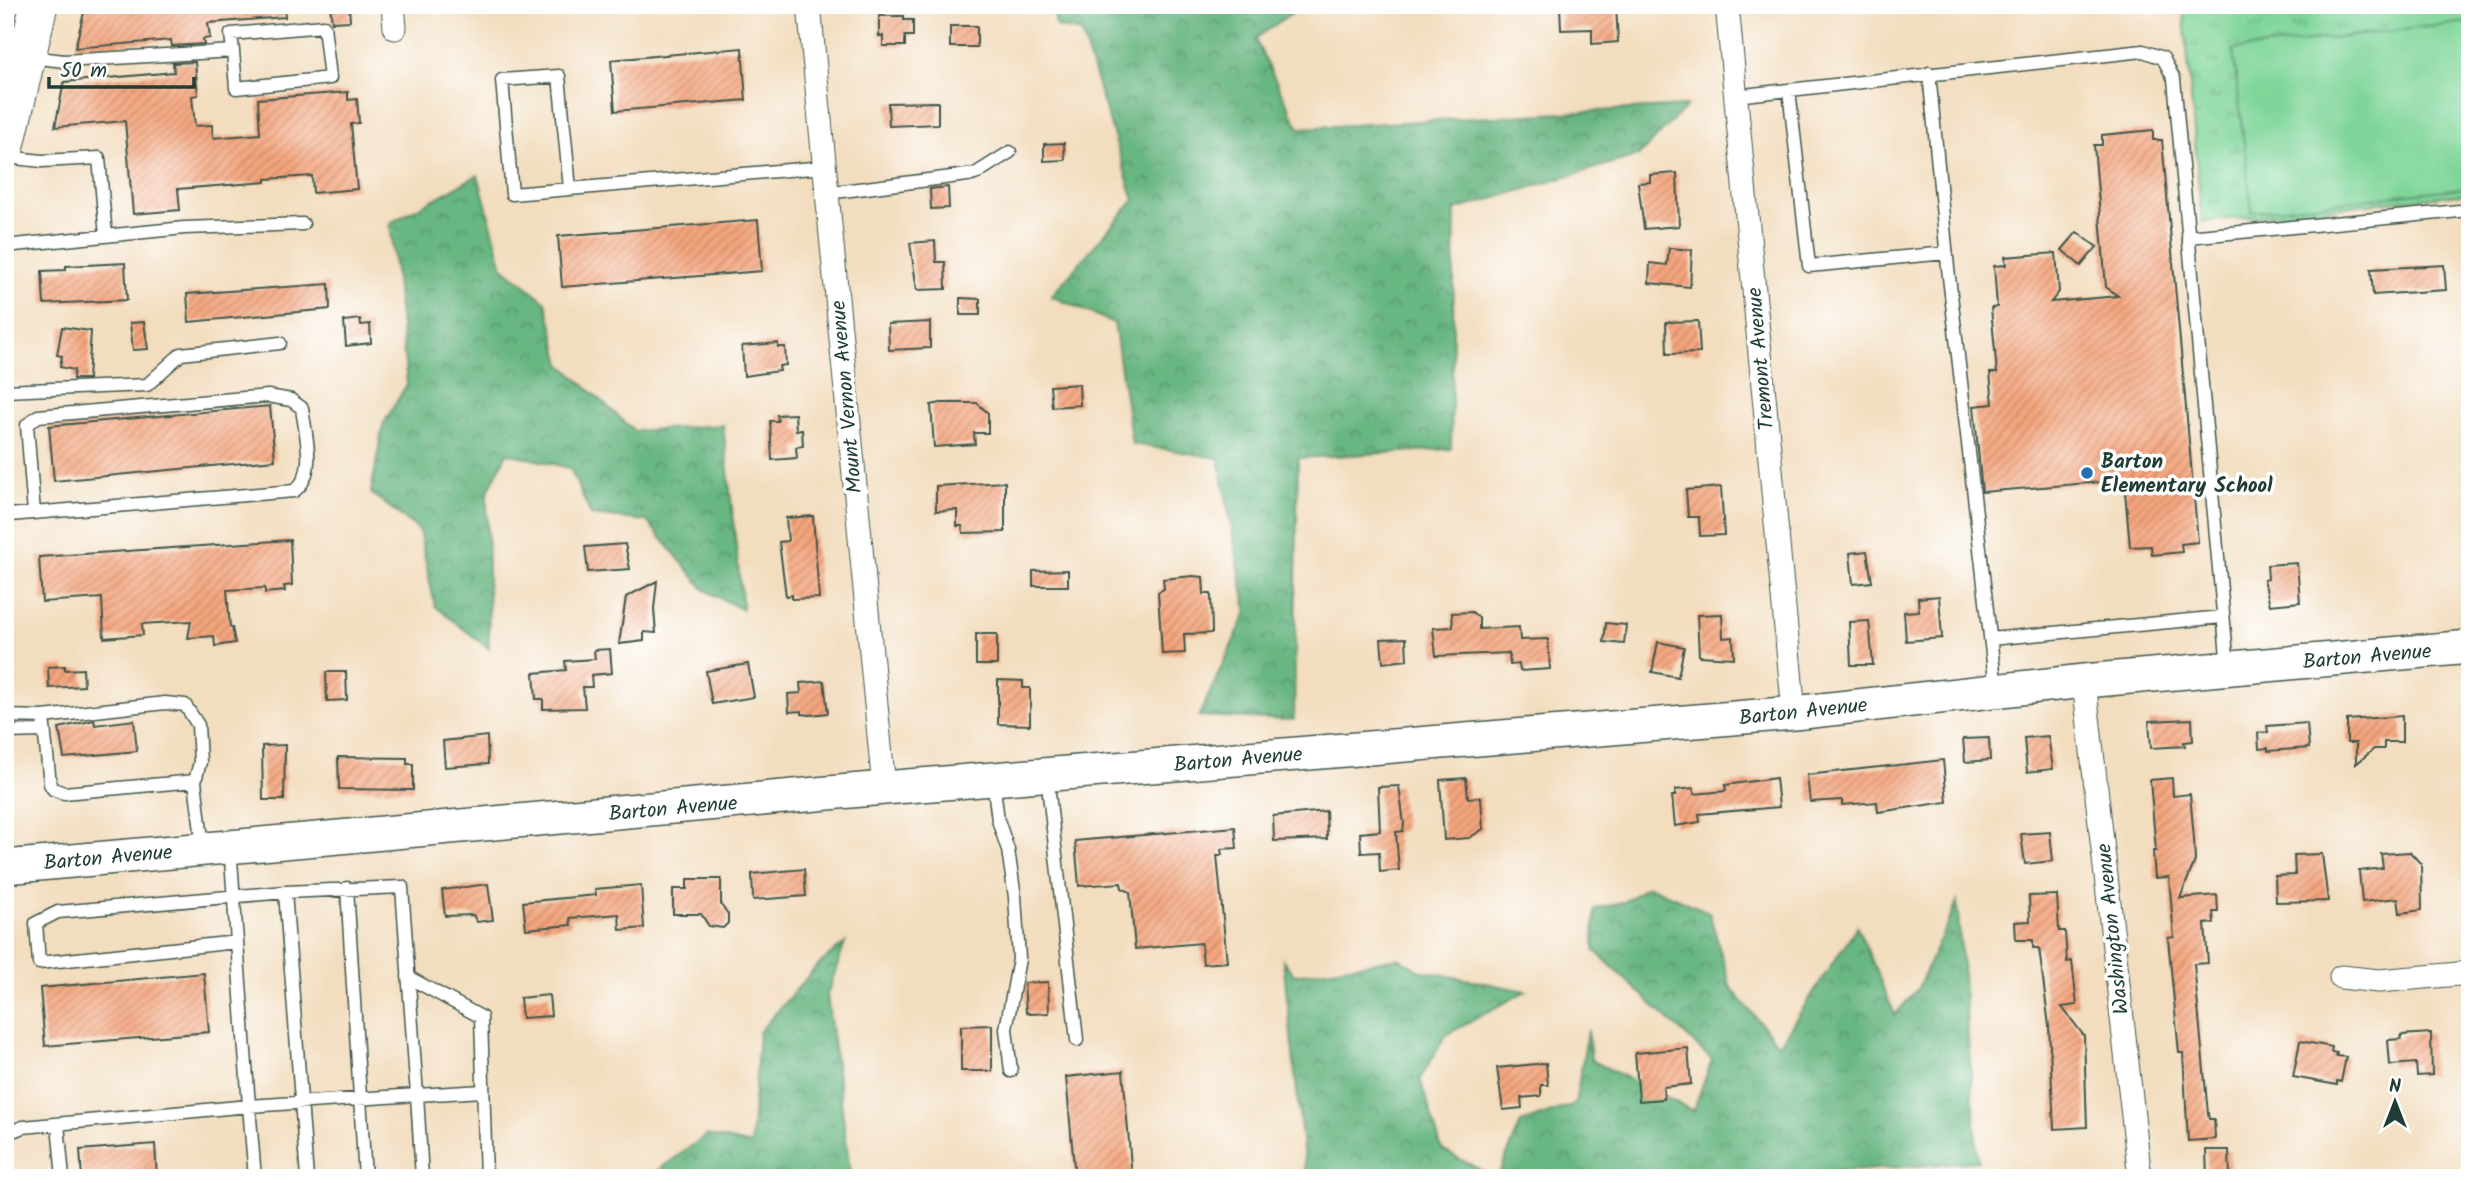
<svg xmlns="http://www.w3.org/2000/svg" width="2475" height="1183" viewBox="0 0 2475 1183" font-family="Kalam,sans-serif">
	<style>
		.forest { fill: url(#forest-crowns); stroke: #437a5a; stroke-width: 2 }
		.park { fill: url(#park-tufts); stroke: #4f8966; stroke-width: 2 }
		.garden { fill: #7fd599; stroke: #4f8966; stroke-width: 2 }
		.building { fill: url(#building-hatch) }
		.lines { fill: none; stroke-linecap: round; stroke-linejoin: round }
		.lane-casing { stroke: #3f5549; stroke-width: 15 }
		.street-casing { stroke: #3f5549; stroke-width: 25 }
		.secondary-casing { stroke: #3f5549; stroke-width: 36 }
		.primary-casing { stroke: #3f5549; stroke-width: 39 }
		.lane { stroke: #fff; stroke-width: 12 }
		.street { stroke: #fff; stroke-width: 23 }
		.secondary { stroke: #fff; stroke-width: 33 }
		.primary { stroke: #fff; stroke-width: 37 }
		.poi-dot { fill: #1f6fb2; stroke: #fff; stroke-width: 2.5 }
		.labels { text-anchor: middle; stroke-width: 7; stroke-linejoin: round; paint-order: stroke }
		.street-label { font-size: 21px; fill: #1f3d34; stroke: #fff }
		.poi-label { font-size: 21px; font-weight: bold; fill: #1f3d34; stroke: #fff; text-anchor: start }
	</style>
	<defs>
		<pattern id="forest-crowns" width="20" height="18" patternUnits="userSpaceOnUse" patternTransform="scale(1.75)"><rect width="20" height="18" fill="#67b681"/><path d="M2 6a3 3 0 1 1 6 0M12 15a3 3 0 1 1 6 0" fill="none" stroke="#54956a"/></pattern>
		<pattern id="park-tufts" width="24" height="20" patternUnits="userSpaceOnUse" patternTransform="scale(1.75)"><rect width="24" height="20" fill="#7fd599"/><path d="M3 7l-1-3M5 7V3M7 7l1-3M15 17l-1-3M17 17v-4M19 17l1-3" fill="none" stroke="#67ae7e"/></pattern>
		<pattern id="building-hatch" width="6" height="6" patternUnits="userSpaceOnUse" patternTransform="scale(1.75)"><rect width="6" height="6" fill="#f5a57d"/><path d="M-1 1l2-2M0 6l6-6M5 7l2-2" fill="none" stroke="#c68867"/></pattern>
	</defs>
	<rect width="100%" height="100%" fill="#fff"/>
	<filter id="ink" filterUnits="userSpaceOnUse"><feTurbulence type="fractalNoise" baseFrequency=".0143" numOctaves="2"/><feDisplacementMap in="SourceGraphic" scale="14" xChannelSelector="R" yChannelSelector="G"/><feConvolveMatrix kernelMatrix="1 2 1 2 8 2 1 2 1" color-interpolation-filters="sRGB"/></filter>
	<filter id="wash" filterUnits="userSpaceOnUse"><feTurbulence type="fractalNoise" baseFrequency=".00686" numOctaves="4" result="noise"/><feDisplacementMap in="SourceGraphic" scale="28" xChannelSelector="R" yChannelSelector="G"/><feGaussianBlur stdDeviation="1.57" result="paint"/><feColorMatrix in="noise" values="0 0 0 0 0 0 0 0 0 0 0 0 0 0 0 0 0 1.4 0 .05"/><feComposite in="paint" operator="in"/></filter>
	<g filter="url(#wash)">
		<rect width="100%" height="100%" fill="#f2ddbe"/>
		<!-- forest -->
		<path class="forest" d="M1053 5H1303L1255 39 1299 128 1687 106 1639 155 1455 210 1451 449 1298 458 1294 720 1199 716 1247 612 1219 458 1132 444 1114 323 1051 296 1134 200 1081 32 1056 27Z
			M478 175 503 267 546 302 561 364 634 431 723 425 743 610 705 590 647 521 591 515 570 468 507 453 487 493 489 649 435 606 419 530 371 493 383 425 407 384 390 223Z
			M1648 886 1709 912 1731 988 1779 1045 1857 926 1895 1015 1918 988 1957 902 1978 1161 1760 1178H1497L1521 1123 1575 1104 1588 1030 1591 1060 1693 1111 1712 1060 1594 950 1595 909 1624 902Z
			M845 943 827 995 851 1178H647L707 1135 751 1145 759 1032 818 965Z
			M1399 958 1418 970 1526 991 1446 1035 1420 1079 1442 1150 1496 1178H1306L1283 960 1294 975Z"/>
		<!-- park -->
		<path class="park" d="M2183 5H2470V193L2202 222Z"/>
		<!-- garden -->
		<path class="garden" d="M2470 22V187L2252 212 2233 50Z"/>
		<g id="blocks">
			<!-- building -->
			<path class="building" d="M86 5H284L285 17 208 23 210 38 203 39 204 44 172 46 171 40 75 48Z
				M330 5H349L350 21 332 22Z
				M1560 5H1616L1618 42 1592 44V29L1561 30Z
				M879 16H904V20H913V36H905V46H883V36H879Z
				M950 26H977V47H950Z
				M742 48 746 100 615 111 611 60Z
				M195 62 198 95 192 96 195 126 212 125 213 138 260 134 258 99 348 92V100L357 99 359 123 351 124 357 189 313 193 312 176 266 179V182L178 189 180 210 133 214 125 121 55 127 64 82 174 72 173 63Z
				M938 102V124L889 126 888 103Z
				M2153 130V140H2162L2198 542 2181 544 2182 552 2152 555 2151 546 2130 547 2124 480 1982 492 1974 406 1993 404 1990 373H1997L1991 308 1997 307 1994 266 2006 265 2005 257 2056 253 2059 292 2051 302 2118 296 2106 287 2094 145H2102V135Z
				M1064 143 1065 160 1044 161V144Z
				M1677 173 1679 226 1644 229 1638 183 1650 182V175Z
				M948 187 949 208 931 209 930 189Z
				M758 220 762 271 562 287 558 236Z
				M2077 232 2097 247 2081 266 2062 250Z
				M935 241 936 262H945L946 289 917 290 910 243Z
				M1669 248 1692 250 1690 287 1649 283 1650 263 1667 265Z
				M125 263 127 300 44 304 42 271 66 270V266Z
				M2444 265 2446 290 2373 295 2371 269Z
				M329 284 330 309 189 322 187 294Z
				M960 298 980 299V315H960Z
				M360 319 361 325 370 324 371 343 346 346 344 321Z
				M1698 321 1700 353 1667 354 1666 322Z
				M144 322 148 349 133 350 130 323Z
				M930 322V348L889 350 888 324Z
				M62 327 91 331 88 379H73L74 370 60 367 62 356 57 355Z
				M778 343V347H785L786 365 779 366 780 371 744 376 742 346Z
				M1079 384 1080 405 1052 407 1050 386Z
				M941 403H977L988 413V433H974L975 444 934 447 931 405Z
				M270 406 275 460 54 481 49 426Z
				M795 414 796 430 802 429 803 446 796 447 797 458 772 460 770 421H778L777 415Z
				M1005 482V532L963 533 962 526H957V510L936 511V486Z
				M1721 487 1724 535 1700 536 1699 517H1688L1686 490Z
				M813 516 819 598 792 599V595L786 596 779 542 788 541 786 518Z
				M290 540 292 585 284 586 285 591 265 593V588L227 590 230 627H232L235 643 215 646 214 636 188 638 191 621 142 624 143 635 104 638 102 598 42 602 39 557Z
				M625 544 630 569 588 572 585 547Z
				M1867 551 1872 582 1853 584 1850 553Z
				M2297 563 2300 602 2270 605 2264 580 2268 579 2267 565Z
				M1068 570V586H1033V571Z
				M1193 576 1203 577 1204 594H1211L1212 633 1184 634 1185 653 1162 654 1158 592 1164 589 1163 579Z
				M657 581 654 609 656 633 644 632V641L619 644 626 597Z
				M1939 596 1942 638 1906 641 1904 612 1919 611 1918 598Z
				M1472 612 1479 618V629L1519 627 1520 640 1548 639 1550 669 1520 671 1519 664 1510 665 1509 653 1436 656 1433 628 1453 627 1452 613Z
				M1722 614 1723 638 1733 637 1734 658 1699 656 1697 615Z
				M1869 621 1873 665H1851L1849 622Z
				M1606 623 1626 625 1624 644 1604 642Z
				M976 634H997V665H976Z
				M1406 638 1407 660 1383 663 1381 639Z
				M1658 642 1684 647 1678 677 1652 672Z
				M610 649 612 673 591 675 592 687H583L585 708 543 709V699H536L534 673 566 670 565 661 595 659 594 650Z
				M748 664 754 697 712 704 706 671Z
				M65 666V670L83 669 84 686 49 688 48 667Z
				M326 672H346L347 700 327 701Z
				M998 680 1023 681V688H1030V725L998 724Z
				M824 681 828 713 810 715 802 714V711L789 712 788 694 801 693 800 683Z
				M2402 716V742H2384V749H2374L2356 764V743H2347V720Z
				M2192 719 2193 741 2184 742 2185 746 2151 748 2149 721Z
				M94 720 95 725 134 720 137 751 64 758 59 728Z
				M2307 723 2309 748 2268 751V748L2259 749 2258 733 2268 732 2267 726Z
				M487 736 488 764 445 767 443 741Z
				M2048 736 2053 769 2027 772 2024 738Z
				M1989 738 1990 760 1965 762 1963 739Z
				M285 745 284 800H263L262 746Z
				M338 757 407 758V764H413V790L339 789Z
				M1943 760 1947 802 1878 812 1877 802 1842 805V800L1810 802 1807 775Z
				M1466 778 1468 798 1481 797 1483 829 1469 838 1444 840 1440 780Z
				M1776 778 1779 807 1699 814 1700 822 1675 826 1672 796H1675V790L1694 788V794L1726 791 1725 785Z
				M2172 778 2173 796 2190 794 2194 839 2195 861 2180 898 2217 895 2218 912H2213L2214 923 2205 924 2208 963 2194 964 2208 1114 2209 1119H2214L2215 1139 2188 1141 2183 1053H2179L2168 938 2174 937 2169 877 2155 878 2153 851H2156L2150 780Z
				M1399 786 1404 824 1403 831 1396 832 1399 870 1380 872 1379 852 1361 853 1360 833 1380 831 1378 787Z
				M1326 811 1327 839 1274 841 1273 816Z
				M1235 827 1237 848 1221 849 1222 855H1217L1227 962 1203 964 1201 943 1135 949 1130 892 1122 888 1121 883 1079 886 1075 841Z
				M2050 832 2053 861 2025 864 2021 834Z
				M2410 852 2421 864 2422 910 2400 913 2398 898 2362 902 2359 871 2383 868 2381 854Z
				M2322 854 2328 901 2276 902 2275 876 2295 875 2294 855Z
				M804 869 806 896 753 900 752 874Z
				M687 879H721V905L728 914V923L723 928 709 926 701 914H673V889H687Z
				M488 884 493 920 477 922 473 915 445 916 442 890Z
				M641 885 644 928 620 930 619 914 570 918 571 925 526 929 523 902 596 895 595 889Z
				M2057 895 2059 931H2065L2067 962 2072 961 2077 1005 2062 1007 2084 1036 2087 1127 2054 1129 2049 1026 2039 948H2033V940H2016L2015 922 2030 921 2029 896Z
				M204 973 209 1032 45 1046 40 988Z
				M1048 982 1049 1013 1030 1014 1026 1012 1024 983Z
				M549 995 551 1016 522 1018 520 998Z
				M992 1025V1071H961V1026Z
				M2431 1033 2432 1075 2417 1076 2416 1063 2390 1065 2388 1040 2401 1039V1035Z
				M2300 1041 2332 1047 2331 1052 2337 1053 2336 1056 2346 1057 2341 1082 2337 1081V1085L2293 1077Z
				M1688 1048 1691 1084 1663 1087 1664 1099 1639 1101 1635 1053Z
				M1546 1063 1548 1085H1541V1096L1521 1098 1522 1108 1503 1110 1497 1068Z
				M1123 1071 1132 1178H1075L1066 1077Z
				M155 1144 157 1178H82L80 1150Z
				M2206 1150H2229L2230 1178H2207Z"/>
		</g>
	</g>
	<g filter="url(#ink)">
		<use href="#blocks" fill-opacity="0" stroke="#3f5549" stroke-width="2"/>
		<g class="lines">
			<defs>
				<path id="lane" d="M5 54 64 61 233 51 231 34 324 26 330 78 236 88 233 51
					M1929 73 1948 268 1996 689
					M1789 90 1809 266 1946 253
					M1735 96 2143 51 2163 58 2174 79 2228 667
					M6 157 42 161 99 158 106 236
					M570 189 559 76 502 80 512 194 824 167
					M827 193 975 174 1010 152
					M2188 237 2470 210
					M5 246 184 228 303 224
					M5 391 147 385 181 354 280 343
					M5 515H9L294 491C318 474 305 434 302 408L291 400 268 396 38 416 27 425 34 513
					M1990 639 2222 617
					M5 716 43 717 165 703 185 705 198 725 200 762 195 781 203 848
					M43 717 50 784 53 789 64 793 195 781
					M5 732 44 731
					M1047 776 1077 1040
					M993 780 998 820 1008 850 1015 897 1019 959 1006 1029 1011 1071
					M347 888 365 1178
					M285 892 307 1178
					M237 942 39 963 36 923 58 912 285 892 402 887 417 1095 249 1106 255 1178
					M408 977 481 1017 486 1178
					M58 1124 63 1178
					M5 1134 23 1127 249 1106 230 846
					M422 1178 417 1095 483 1091"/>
				<path id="street" d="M393 5 395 28
					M809 5 884 788
					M1727 5 1794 713
					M2084 681 2140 1178
					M2341 977 2379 981 2470 973"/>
				<path id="secondary" d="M5 867 884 788 1794 713 2084 681 2470 647"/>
				<path id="primary" d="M5 149 39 5"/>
			</defs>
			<!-- lane casing -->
			<use href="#lane" class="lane-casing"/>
			<!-- street casing -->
			<use href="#street" class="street-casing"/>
			<!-- secondary casing -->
			<use href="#secondary" class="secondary-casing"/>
			<!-- primary casing -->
			<use href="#primary" class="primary-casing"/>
			<!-- lane -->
			<use href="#lane" class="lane"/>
			<!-- street -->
			<use href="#street" class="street"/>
			<!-- secondary -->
			<use href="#secondary" class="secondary"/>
			<!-- primary -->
			<use href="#primary" class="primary"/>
		</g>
	</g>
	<!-- markers -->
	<circle class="poi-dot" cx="2087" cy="473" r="7"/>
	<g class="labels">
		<!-- street labels -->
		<g class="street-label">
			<text transform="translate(1760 359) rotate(-95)" y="7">Tremont Avenue</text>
			<text transform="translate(846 397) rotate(-95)" y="7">Mount Vernon Avenue</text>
			<text transform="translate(2367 656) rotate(-5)" y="7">Barton Avenue</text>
			<text transform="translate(1803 711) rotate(-6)" y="7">Barton Avenue</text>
			<text transform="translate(1238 759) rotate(-5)" y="7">Barton Avenue</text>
			<text transform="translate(673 808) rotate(-5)" y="7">Barton Avenue</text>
			<text transform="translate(108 857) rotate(-5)" y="7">Barton Avenue</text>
			<text transform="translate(2112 929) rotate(-96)" y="7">Washington Avenue</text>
		</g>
		<!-- poi labels -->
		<g class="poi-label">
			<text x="2101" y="468">Barton<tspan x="2101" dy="24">Elementary School</tspan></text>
		</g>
	</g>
	<!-- margin -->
	<rect width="2475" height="1183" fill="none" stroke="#fff" stroke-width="28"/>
	<!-- north arrow -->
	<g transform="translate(2395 1102)" stroke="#ffffff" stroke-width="5" paint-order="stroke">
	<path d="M0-5L12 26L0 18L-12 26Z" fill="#1f3d34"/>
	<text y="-10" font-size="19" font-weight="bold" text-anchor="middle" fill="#1f3d34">N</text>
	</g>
	<!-- scale -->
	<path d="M49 77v10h145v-10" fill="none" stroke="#1f3d34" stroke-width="3.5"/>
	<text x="60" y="77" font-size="21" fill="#1f3d34" stroke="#ffffff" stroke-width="5" paint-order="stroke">50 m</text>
</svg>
